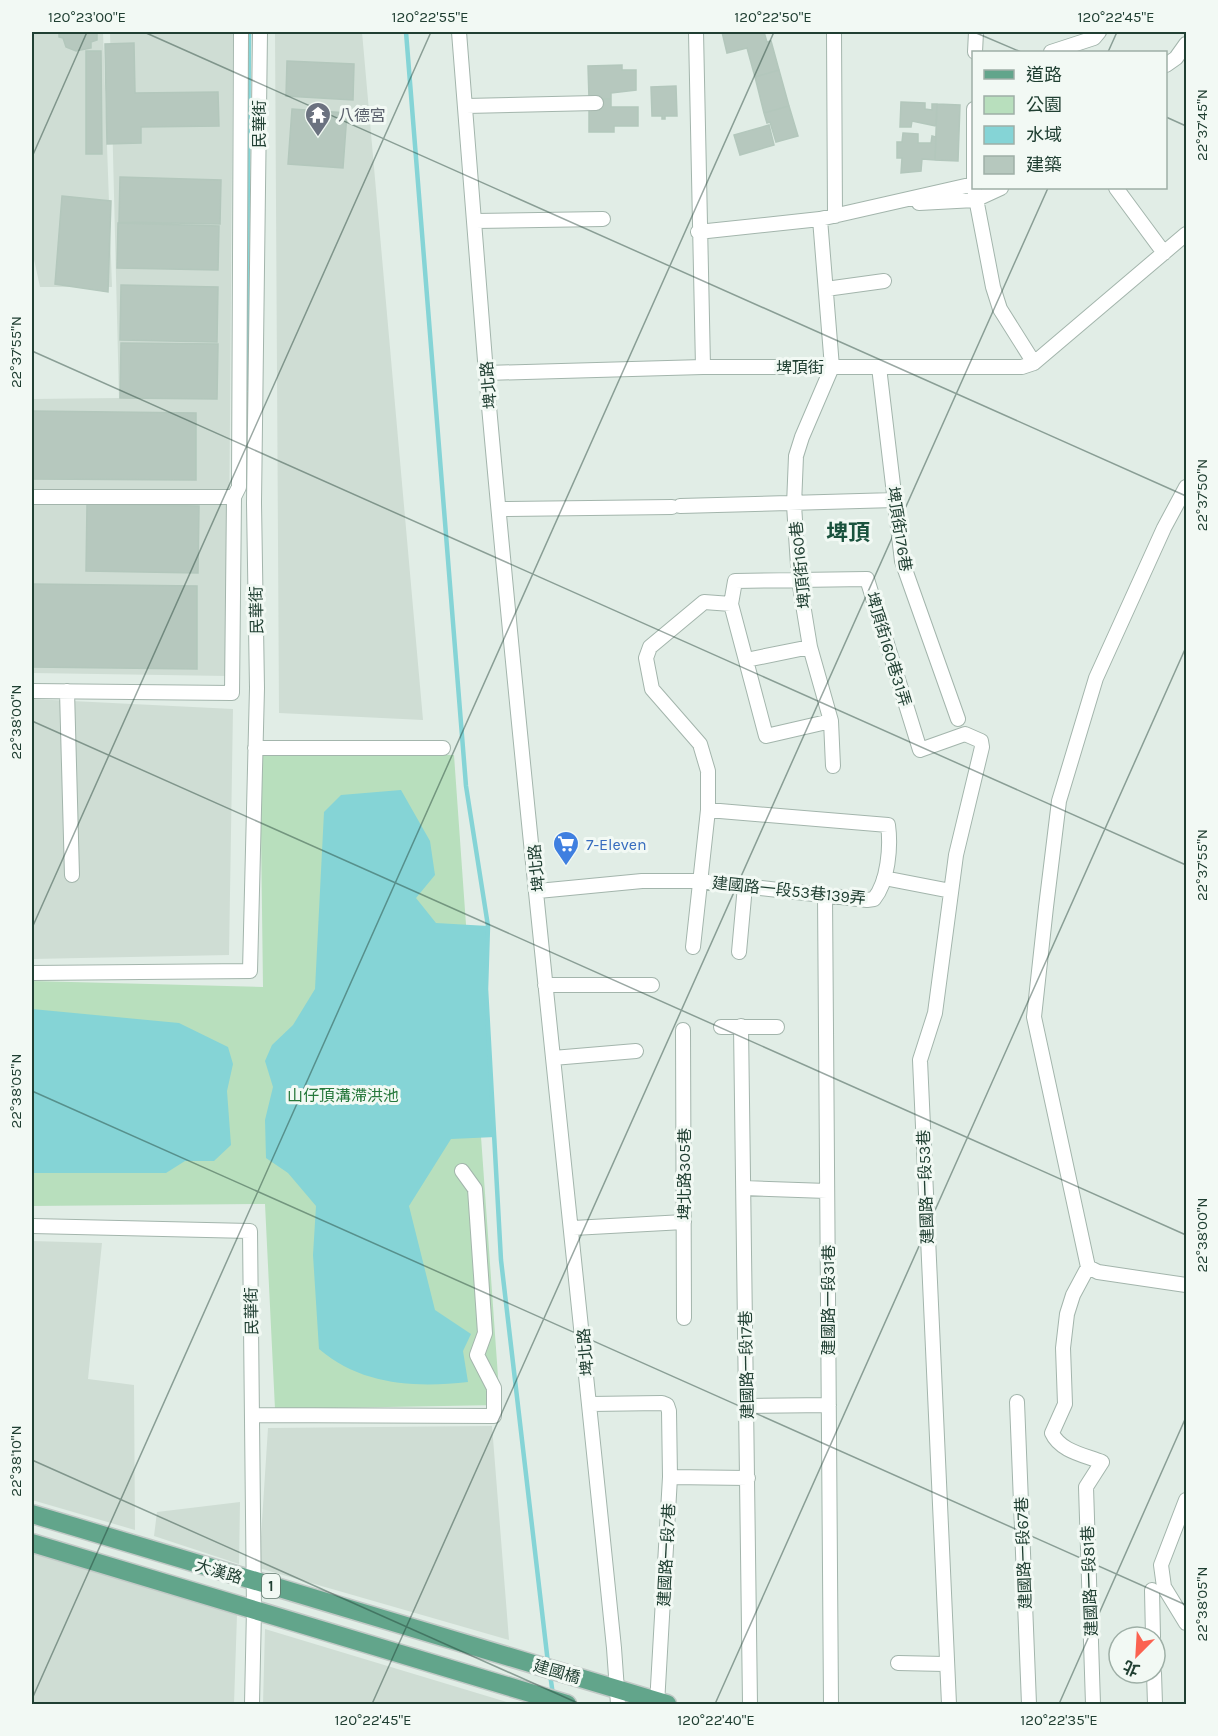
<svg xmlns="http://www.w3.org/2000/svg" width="1218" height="1736" viewBox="0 0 1218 1736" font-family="Karla,'Noto Sans TC',sans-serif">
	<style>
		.built { fill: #cfddd4 }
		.green { fill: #b8dfbd }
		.water { fill: #85d4d6 }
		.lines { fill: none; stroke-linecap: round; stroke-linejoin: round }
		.stream { stroke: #85d4d6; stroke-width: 4.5 }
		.building { fill: #b6c8be; stroke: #b3c7bc; stroke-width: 1.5 }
		.street-casing { stroke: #a3b5ac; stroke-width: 16 }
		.primary-casing { stroke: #c1c9c6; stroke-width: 21 }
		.street { stroke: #fff; stroke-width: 14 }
		.primary { stroke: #62a58b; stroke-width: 18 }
		.ticks { fill: none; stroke: #203f32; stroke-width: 1.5; stroke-opacity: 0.45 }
		.labels { text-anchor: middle; stroke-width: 6; stroke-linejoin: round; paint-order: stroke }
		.shield { fill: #f2f9f4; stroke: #5f776c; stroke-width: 1.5 }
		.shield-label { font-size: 15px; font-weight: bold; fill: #203f32 }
		.worship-label { font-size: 16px; fill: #5b616d; stroke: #f2f9f4; text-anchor: start }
		.street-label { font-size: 16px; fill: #203f32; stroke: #f2f9f4 }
		.shop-label { font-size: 16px; fill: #366cbe; stroke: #f2f9f4; text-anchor: start }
		.park-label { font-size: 16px; fill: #27783b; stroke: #f2f9f4 }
		.district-label { font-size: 22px; font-weight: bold; fill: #1a523d; stroke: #f2f9f4 }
		.neatline { fill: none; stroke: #203f32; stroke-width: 2 }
		.ticks-label { font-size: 15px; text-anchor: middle; fill: #203f32 }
	</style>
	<rect width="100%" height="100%" fill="#e1ede6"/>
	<!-- built -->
	<path class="built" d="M32 32H103L112 287H40L32 250Z
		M110 32H233L228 676 32 673V399L119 398Z
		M275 32H362L423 720 279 713Z
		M32 699 233 709 229 955 32 959Z
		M32 1241 102 1243 88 1379 134 1385 135 1530 32 1500Z
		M492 1426 509 1640 259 1568 268 1428Z
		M240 1502 239 1564 154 1536 157 1512Z
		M32 1553 237 1615 234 1704H32Z
		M265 1629 513 1704H263Z"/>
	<!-- green -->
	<path class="green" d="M260 755H454L500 1405 275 1409 265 1204 32 1206V981L263 987Z"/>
	<!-- water -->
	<path class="water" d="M401 790 430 841 435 875 416 898 436 923 488 926 486 989 495 1137 451 1139 409 1206 435 1310 471 1334 463 1351 468 1382C415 1388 361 1385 319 1349L313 1255 316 1206 288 1173 266 1158 265 1120 273 1087 265 1061 272 1045 293 1025 315 989 324 812 341 795Z
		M32 1009 179 1023 228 1047 233 1064 227 1091 231 1145 214 1161H185L166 1173H32Z"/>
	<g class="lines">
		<!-- stream -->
		<path class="stream" d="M406 32 466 786 488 926 486 989 501 1260 548 1663
			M246 424 249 32
			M550 1674 553 1695"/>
	</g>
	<!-- building -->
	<path class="building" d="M59 32H97V40L91 42V48L76 51 66 47 63 38 59 37Z
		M722 32H764L767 42 771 41 779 70 755 77 747 48 727 53Z
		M134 43 135 93 218 92 219 126 141 127V143L107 144 105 44Z
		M86 51H101L102 154H86Z
		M287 61 354 64 353 100 286 96Z
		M622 65V70H636V90L611 93V99H589L588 66Z
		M779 70 789 106 764 113 755 77Z
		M676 86 677 116H665V119H662V116H652L651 87Z
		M589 99H611V107H638V126H614V132H589Z
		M901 102 925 103V109L932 110V104H937L936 126 912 121 911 127H900Z
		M937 104 960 105 958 161 935 160Z
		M789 106 798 136 776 142 770 122 767 123 764 113Z
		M292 109 347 113 343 168 288 164Z
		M769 125 774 145 740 155 734 135Z
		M903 133 918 134V143H931L932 136 936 137 935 160 922 159 921 171 901 173 902 158H897V142H902Z
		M120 177 221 180 220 224 119 222Z
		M62 196 111 201 108 292 55 284Z
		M118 223 219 226 218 270 117 268Z
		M121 285 218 287 217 342 120 340Z
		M121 343 218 344 217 399 120 398Z
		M32 411 196 413V480L32 479Z
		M87 504 199 506 198 573 86 571Z
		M32 584 197 586V669L32 667Z"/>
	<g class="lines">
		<defs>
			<path id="street" d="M459 32C469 145 476 259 486 373 524 799 571 1223 614 1648L618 1704
				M696 32 703 367H1022L1034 363 1186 234
				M834 32 835 216
				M975 52 976 32
				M1051 52 1094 38 1099 32
				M1166 65 1176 58 1186 44
				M466 106 596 103
				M974 109V181
				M974 188 993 287 1000 309 1034 363
				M1116 188 1164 253
				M919 203 975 200 1001 188
				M820 219 832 367 802 437 796 456 794 505 799 580 810 647 831 721 833 766
				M475 221 603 219
				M698 232 820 219 974 184
				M826 289 884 281
				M879 367 902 561 958 719
				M486 373 703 367
				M1186 487 1164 528 1096 678 1059 801 1046 907 1034 1017 1088 1267 1098 1272 1186 1285
				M32 497H234
				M680 506 895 500
				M500 509 672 507
				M746 660 810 647
				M32 691 232 693 234 497 239 487 241 32
				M67 691 72 875
				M831 721 766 736 731 604 735 581 867 579 920 750 965 734 981 741 982 747 956 855 935 1013 920 1060 949 1704
				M255 748H443
				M884 878 951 891
				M538 891 642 881H699L867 900 874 899C888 882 891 847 888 825L708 810
				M825 895 831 1704
				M693 947 708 810V771L700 744 652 689 646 658 650 647 704 602 731 604
				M739 952 745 886
				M32 973 250 971 257 688 254 503 260 32
				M545 985H652
				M741 1026 750 1704
				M721 1027H777
				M683 1030 684 1318
				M553 1058 636 1051
				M744 1188 827 1191
				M32 1226 250 1231 254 1609 252 1704
				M573 1228 684 1222
				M1088 1267 1073 1295 1067 1314 1063 1348 1065 1404 1052 1433C1060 1451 1084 1455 1102 1462L1086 1487 1093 1704
				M1017 1402 1029 1704
				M590 1404 662 1403 667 1405 669 1411 670 1477 657 1704
				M747 1406 829 1405
				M252 1415 494 1416V1388L477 1355 485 1333 475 1189 462 1171
				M670 1477 748 1478
				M1186 1500 1161 1565 1164 1587 1186 1623
				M1152 1590 1153 1637
				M898 1663 945 1664
				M1154 1673 1155 1704"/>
			<path id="primary" d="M32 1514 667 1704
				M32 1543 567 1704"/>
		</defs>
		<!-- street casing -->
		<use href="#street" class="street-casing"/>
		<!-- primary casing -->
		<use href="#primary" class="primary-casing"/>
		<!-- street -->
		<use href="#street" class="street"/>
		<!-- primary -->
		<use href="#primary" class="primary"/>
	</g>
	<!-- ticks -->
	<path class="ticks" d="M144 32 1186 496M974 32 1021 52M1108 52 1117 32M1166 117 1186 126M32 157 87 32M32 351 1186 865M32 721 1186 1235M32 928 431 32M32 1091 1186 1605M32 1460 580 1704M32 1699 774 32M372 1704 1048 188M715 1704 1186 647M1059 1704 1186 1417"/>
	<!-- icons -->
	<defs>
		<symbol id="temple-pin" viewBox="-11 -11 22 30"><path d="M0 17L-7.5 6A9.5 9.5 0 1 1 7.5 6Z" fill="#6b7280" stroke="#f2f9f4"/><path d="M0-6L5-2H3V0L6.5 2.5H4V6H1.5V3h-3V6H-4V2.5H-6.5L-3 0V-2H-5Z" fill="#fff"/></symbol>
		<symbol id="supermarket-pin" viewBox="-11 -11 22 30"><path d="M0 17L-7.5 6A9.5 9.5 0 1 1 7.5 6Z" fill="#3f7fe0" stroke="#f2f9f4"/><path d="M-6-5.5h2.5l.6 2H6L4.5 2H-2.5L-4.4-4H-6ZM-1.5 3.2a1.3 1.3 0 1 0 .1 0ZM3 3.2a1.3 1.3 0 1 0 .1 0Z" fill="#fff"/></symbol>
	</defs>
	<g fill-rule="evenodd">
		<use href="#temple-pin" x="303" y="100" width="30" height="40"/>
		<use href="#supermarket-pin" x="551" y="829" width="30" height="40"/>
	</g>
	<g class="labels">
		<!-- shield labels -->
		<rect class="shield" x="262" y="1574" width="18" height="24" rx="4.5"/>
		<g class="shield-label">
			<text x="271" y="1591">1</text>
		</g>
		<!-- worship labels -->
		<g class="worship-label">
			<text x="338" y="121">八德宮</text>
		</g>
		<!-- street labels -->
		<g class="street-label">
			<text transform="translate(259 124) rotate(-90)" y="6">民華街</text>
			<text x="800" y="373">埤頂街</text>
			<text transform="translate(488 385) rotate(-95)" y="6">埤北路</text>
			<text transform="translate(900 529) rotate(81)" y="6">埤頂街176巷</text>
			<text transform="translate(800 565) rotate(-96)" y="6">埤頂街160巷</text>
			<text transform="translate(256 610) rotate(-91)" y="6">民華街</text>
			<text transform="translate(889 649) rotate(73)" y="6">埤頂街160巷31弄</text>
			<text transform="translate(536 868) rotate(-96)" y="6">埤北路</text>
			<text transform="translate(789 890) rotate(6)" y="6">建國路一段53巷139弄</text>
			<text transform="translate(684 1174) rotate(-90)" y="6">埤北路305巷</text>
			<text transform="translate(925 1187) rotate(-92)" y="6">建國路一段53巷</text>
			<text transform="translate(828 1300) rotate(-90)" y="6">建國路一段31巷</text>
			<text transform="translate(251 1311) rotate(-91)" y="6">民華街</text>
			<text transform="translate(585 1352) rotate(-95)" y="6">埤北路</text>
			<text transform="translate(746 1365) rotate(-91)" y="6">建國路一段17巷</text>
			<text transform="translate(1023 1553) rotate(-92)" y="6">建國路一段67巷</text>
			<text transform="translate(666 1555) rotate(-87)" y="6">建國路一段7巷</text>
			<text transform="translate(219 1571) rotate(17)" y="6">大漢路</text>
			<text transform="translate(1089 1581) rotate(-92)" y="6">建國路一段81巷</text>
			<text transform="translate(557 1671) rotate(16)" y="6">建國橋</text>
		</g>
		<!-- shop labels -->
		<g class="shop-label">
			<text x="586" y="850">7-Eleven</text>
		</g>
		<!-- park labels -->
		<g class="park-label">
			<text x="343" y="1101">山仔頂溝滯洪池</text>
		</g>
		<!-- district labels -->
		<g class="district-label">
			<text x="848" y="540">埤頂</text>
		</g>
	</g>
	<!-- border -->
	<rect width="1218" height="1736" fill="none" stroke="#f2f9f4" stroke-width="66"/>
	<!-- legend -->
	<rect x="972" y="51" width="195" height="138" fill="#f2f9f4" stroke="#9eafa6" stroke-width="1.5"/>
	<rect x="984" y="70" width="30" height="9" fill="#62a58b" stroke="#9eafa6" stroke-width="1.5"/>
	<text x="1026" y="81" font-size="18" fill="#203f32">道路</text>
	<rect x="984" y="96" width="30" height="18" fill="#b8dfbd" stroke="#9eafa6" stroke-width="1.5"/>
	<text x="1026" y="111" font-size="18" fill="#203f32">公園</text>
	<rect x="984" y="126" width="30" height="18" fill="#85d4d6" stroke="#9eafa6" stroke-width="1.5"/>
	<text x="1026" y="141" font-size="18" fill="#203f32">水域</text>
	<rect x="984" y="156" width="30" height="18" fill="#b6c8be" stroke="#9eafa6" stroke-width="1.5"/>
	<text x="1026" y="171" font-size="18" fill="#203f32">建築</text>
	<!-- north arrow -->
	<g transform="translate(1137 1655) rotate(204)"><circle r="28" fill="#f2f9f4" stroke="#9eafa6" stroke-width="1.5"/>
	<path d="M0-4.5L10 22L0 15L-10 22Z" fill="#fb6250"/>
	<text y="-9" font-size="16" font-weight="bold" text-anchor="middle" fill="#203f32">北</text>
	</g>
	<rect x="33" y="33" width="1152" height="1670" class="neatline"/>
	<g class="ticks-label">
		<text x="87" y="22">120°23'00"E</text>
		<text x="430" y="22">120°22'55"E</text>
		<text x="773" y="22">120°22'50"E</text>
		<text x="1116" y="22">120°22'45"E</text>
		<text transform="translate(1202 125) rotate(-90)" y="5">22°37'45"N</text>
		<text transform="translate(16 352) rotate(-90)" y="5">22°37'55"N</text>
		<text transform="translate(1202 495) rotate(-90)" y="5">22°37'50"N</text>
		<text transform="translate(16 722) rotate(-90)" y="5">22°38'00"N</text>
		<text transform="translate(1202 865) rotate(-90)" y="5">22°37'55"N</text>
		<text transform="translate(16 1091) rotate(-90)" y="5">22°38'05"N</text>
		<text transform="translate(1202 1235) rotate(-90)" y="5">22°38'00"N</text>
		<text transform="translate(16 1461) rotate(-90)" y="5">22°38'10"N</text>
		<text transform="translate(1202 1604) rotate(-90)" y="5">22°38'05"N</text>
		<text x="373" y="1725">120°22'45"E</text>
		<text x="716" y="1725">120°22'40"E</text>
		<text x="1059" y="1725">120°22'35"E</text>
	</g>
</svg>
